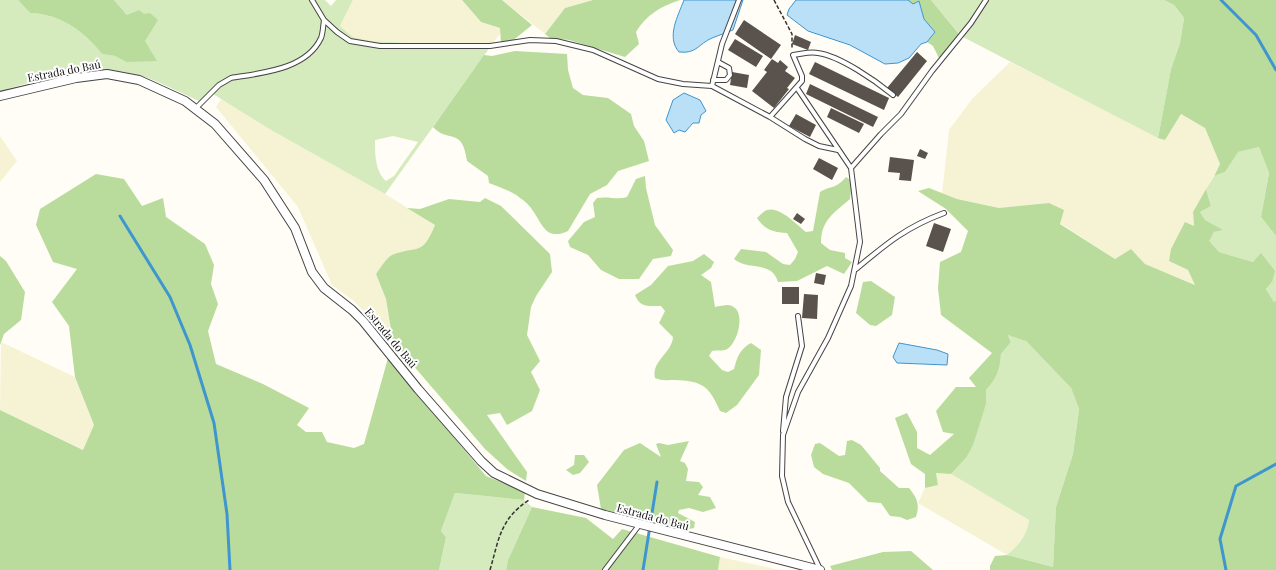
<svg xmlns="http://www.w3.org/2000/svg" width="1276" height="570" viewBox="0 0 1276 570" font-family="'Playfair Display',serif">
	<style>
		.farmland { fill: #f6f3d4 }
		.green { fill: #d5ebbd; fill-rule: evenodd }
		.forest { fill: #b9dc9c }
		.water { fill: #b9e0f7; stroke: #3f96cf }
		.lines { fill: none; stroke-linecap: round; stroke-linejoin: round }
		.stream { stroke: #3f96cf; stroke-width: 3 }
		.building { fill: #5a524d }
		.service-casing { stroke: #444; stroke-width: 6 }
		.minor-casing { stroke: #444; stroke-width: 10 }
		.path { stroke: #333; stroke-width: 1.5; stroke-dasharray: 4 2; stroke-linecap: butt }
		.service { stroke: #fff; stroke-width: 4 }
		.minor { stroke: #fff; stroke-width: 8 }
		.labels { text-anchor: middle; stroke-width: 4; stroke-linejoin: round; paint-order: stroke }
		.street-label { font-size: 11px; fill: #111; stroke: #fff }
	</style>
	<rect width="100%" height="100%" fill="#fffdf5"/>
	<!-- farmland -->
	<path class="farmland" d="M353 0H462L481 22 500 28V34L493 43 427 44 371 41 353 37 340 26Z
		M502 0H593L565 8 545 34Z
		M1010 62 1165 140 1181 114 1205 128 1220 164 1193 212 1194 226 1169 261 1188 270 1196 285 1145 264 1131 249 1115 259 1060 223 1049 203 999 208 957 199 942 193 949 130 972 99Z
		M222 98 271 130 385 194 435 225 429 239 421 248 391 256 376 274 386 299 393 342 354 301 332 285 298 207 216 107Z
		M0 136 17 161 0 182Z
		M1 342 75 377 94 425 84 450 0 410Z
		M936 473 951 474 1029 520 1027 530 1017 546 1007 555 918 503 925 488 938 485Z
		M720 557 780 570H718Z"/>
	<!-- green -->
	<path class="green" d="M0 0H18L30 13C60 14 84 31 102 54L115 56 126 62 145 41 144 14 127 15 114 0H325L331 6 336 0H353L340 26 353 37 371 41 427 44 493 43 385 194 271 130 210 92 201 102C183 94 166 85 148 78 102 62 45 78 0 91ZM393 136 418 142 394 176 386 181C375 171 375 154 375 140Z
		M931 0H1164L1174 5 1184 18 1180 43 1171 69 1158 138 961 36Z
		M1259 147 1269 173 1261 217 1276 236V300L1274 302 1266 289 1272 282 1253 262 1219 252 1208 241 1214 232 1222 230 1205 220 1200 212 1211 206 1206 189 1214 176 1225 172 1237 152Z
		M1008 334 1026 341 1071 388 1079 409 1073 454 1056 507 1053 567 1007 555C1019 545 1027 535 1029 520L951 474 966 458 986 404V390C997 378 1000 370 1001 354L1011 342Z
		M455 493 524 500 532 507 508 560 506 570H439L446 537 441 531Z"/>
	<!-- forest -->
	<path class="forest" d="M18 0H114L127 15 139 10 144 14 150 13 158 20 145 41 157 61 126 62 115 56 102 54C84 31 60 14 30 13Z
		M462 0H502L532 25 511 42 501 43 500 28 481 22Z
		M593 0H680C661 6 646 15 636 32L639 44 625 57 569 40 550 38 545 34 565 8Z
		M908 0H931L959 34 943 55 939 58 933 46 927 42 935 32 924 19 919 2 913 4 908 2Z
		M1164 0H1276V236L1261 217 1269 173 1259 147 1238 152 1225 172 1214 176 1220 164 1205 128 1181 114 1165 140 1158 138 1171 69 1180 43 1184 18 1174 5Z
		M515 51 567 54 568 70 573 88 583 95 608 98 631 114 634 126 644 141 649 161 618 171 607 185 590 194 568 231C546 241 543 225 533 211 530 206 525 201 520 198 512 191 499 187 489 183L488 176 467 161C462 126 449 144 433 127L484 55 492 56Z
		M96 174 124 179 142 206 163 198 166 217 205 244 214 265 211 284 218 304 208 331 216 364 263 384 309 408 297 425 306 432H322L327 442 354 448 364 444 388 358 486 476 525 492 524 500 455 493 441 531 446 537 439 570H0V410L83 450 94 425 75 377 69 326 52 302 77 269 53 262 36 225 40 209Z
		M645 176 646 188 655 225 673 250 671 256 653 259 639 279H619L601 270 588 255 570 247 568 241 584 222 595 217 593 203 597 198C608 196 618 200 627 197L636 179Z
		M846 177 852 181 850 199C834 213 821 220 821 243L830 250 845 253V258L852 262 844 274 827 266 797 281 778 282C772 260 747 271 734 259L741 249 766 252 783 264 790 265 795 259 798 252 787 233C773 232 765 230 757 218 760 215 764 211 767 210 780 206 797 225 806 232L813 231 820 192C831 185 835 190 846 177Z
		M929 188 957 199 999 208 1049 203 1064 210 1060 224 1115 259 1131 249 1145 264 1195 285 1188 270 1169 261 1171 249 1185 222 1194 226 1193 212 1206 189 1211 206 1200 212 1205 220 1223 230 1214 232 1209 241 1219 252 1253 262 1261 253 1275 271 1272 282 1266 289 1274 302 1276 300V570H990V566L995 556 1007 555 1053 567 1056 507 1073 454 1079 409 1071 388 1026 341 1008 335 1011 342 1001 354C1000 370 997 378 986 390V404L973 445 966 458 951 474 936 473 938 485 925 488V474L911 464 895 418 907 413 917 432V448L930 455 954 434 943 432 936 411 956 387H976L969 378 992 353 941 315 938 288 940 262 961 252 968 231 946 209 918 191Z
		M485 198 501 206 550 254 552 272 536 296 531 307 527 335 540 361 531 372 540 390 532 411 507 425 500 413 487 415 527 472 526 481 507 469 485 449 393 342 386 299 376 274C380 269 386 258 392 255 418 245 422 257 435 225L407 208 420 209 449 199 480 202Z
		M704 254 714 262 711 268 701 275 711 282 715 307C719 306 724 305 728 305 749 307 737 347 725 350 721 351 716 350 712 351L709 356 722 370 728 372 734 369C737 357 740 349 751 343L761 350 759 375 737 405 726 413 720 411C709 386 703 381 674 380 666 380 662 381 655 378 651 361 672 353 673 337L659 323 665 311 661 306C649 306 640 308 635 295L651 285 668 266 693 261Z
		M0 256 6 261 25 292 21 320 4 334 0 345Z
		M871 281 895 297 892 315 876 326 870 325 856 313 863 282Z
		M852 440 861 445 880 468V471L899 488H909C917 498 920 504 916 517L907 520 900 517 890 516 881 503 868 502 849 483 823 474 814 467 811 455 815 444 820 443 839 456 845 455 847 441Z
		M689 441 680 461 685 463 688 469 686 481 699 482 703 487 698 495 710 497 716 508 703 512 689 508 679 510 678 513 695 522 694 528 684 530 601 509 597 485 624 450 640 443 661 457 656 444 659 443 668 445Z
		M575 455H584L589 462 580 473 573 475 566 470 574 465Z
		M532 507 586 518 613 539 622 529 720 557 718 570H506L508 560Z
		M911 551 933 570H832L830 566 883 552Z"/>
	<!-- water -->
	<path class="water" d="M684 0H743L733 30C726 33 719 35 712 38 698 44 697 54 679 52 666 37 678 16 684 0Z
		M796 0H908L913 4 919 1 924 19 935 32 927 42 921 44 909 58 898 63 885 64 850 45 808 31 787 15 789 9Z
		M684 93 700 100 706 111 701 115 699 123H693L685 132 679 130 674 133 666 120 673 100Z
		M899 343 937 350 948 354 947 365 897 363 893 357Z"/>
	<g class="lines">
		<!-- stream -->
		<path class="stream" d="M1221 0 1256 35 1276 70
			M120 216 170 297 190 345 214 423 227 514 230 570
			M643 570 657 482
			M1226 570 1220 539 1236 486 1276 464"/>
	</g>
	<!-- building -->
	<path class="building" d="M744 20 781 45 771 59 735 34Z
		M795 35 811 42 808 50 792 44Z
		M735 39 763 56 756 67 728 50Z
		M917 52 927 61 898 97 887 88Z
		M772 59 778 63 780 60 788 67 785 71 795 78 787 88 789 89 774 108 752 91 767 72 764 70Z
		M815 62 889 98 884 110 809 74Z
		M732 72 749 75 747 88 730 85Z
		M810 84 878 117 873 127 806 94Z
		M831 108 864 124 859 133 827 117Z
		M796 114 816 125 810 137 789 126Z
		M920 149 928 153 925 159 917 156Z
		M890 157 914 160 911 181 899 180 900 173 888 172Z
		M819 158 838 168 832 180 813 169Z
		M797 213 805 219 801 224 793 219Z
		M934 223 951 229 943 252 926 246Z
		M816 273 826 275 824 285 814 283Z
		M782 287H799V304H782Z
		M804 294 818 295 817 319 802 318Z"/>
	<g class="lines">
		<defs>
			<path id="service" d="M324 20 337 32 350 41 380 46H490L530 40 556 41 593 50 658 79 683 84 712 86 770 117 805 139 819 146 838 150
				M713 80H726L730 75 729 68 718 62
				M712 86 722 44 739 0
				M797 88 851 168 860 242 851 286 828 338 798 392 783 435 782 476 788 502 820 569
				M195 109 219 85 231 78C261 73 306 70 321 38 323 33 323 26 324 20L312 0
				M770 117 802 81V76L793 55C802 54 810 51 818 53 840 56 876 81 893 95
				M851 168 881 134 901 114 932 71 971 23 986 0
				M856 269C886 244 906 227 944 213
				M783 431 786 397 802 346 798 316
				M605 570 640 524"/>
			<path id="minor" d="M0 96 76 78 107 74 139 80 185 101 215 124 264 180 295 228 312 272 324 288 352 310 363 321 418 389 481 461 494 473 537 494 605 515 820 570"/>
		</defs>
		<!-- service casing -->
		<use href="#service" class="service-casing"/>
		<!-- minor casing -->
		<use href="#minor" class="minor-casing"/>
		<!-- path -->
		<path class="path" d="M774 0 792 34V48
			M490 570C499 539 500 519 529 500"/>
		<!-- service -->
		<use href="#service" class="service"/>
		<!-- minor -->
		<use href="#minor" class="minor"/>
	</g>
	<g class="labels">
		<!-- street labels -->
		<g class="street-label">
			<text transform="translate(64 71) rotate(-11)" y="4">Estrada do Baú</text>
			<text transform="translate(391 338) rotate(50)" y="4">Estrada do Baú</text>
			<text transform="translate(653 517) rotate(15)" y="4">Estrada do Baú</text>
		</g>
	</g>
</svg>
